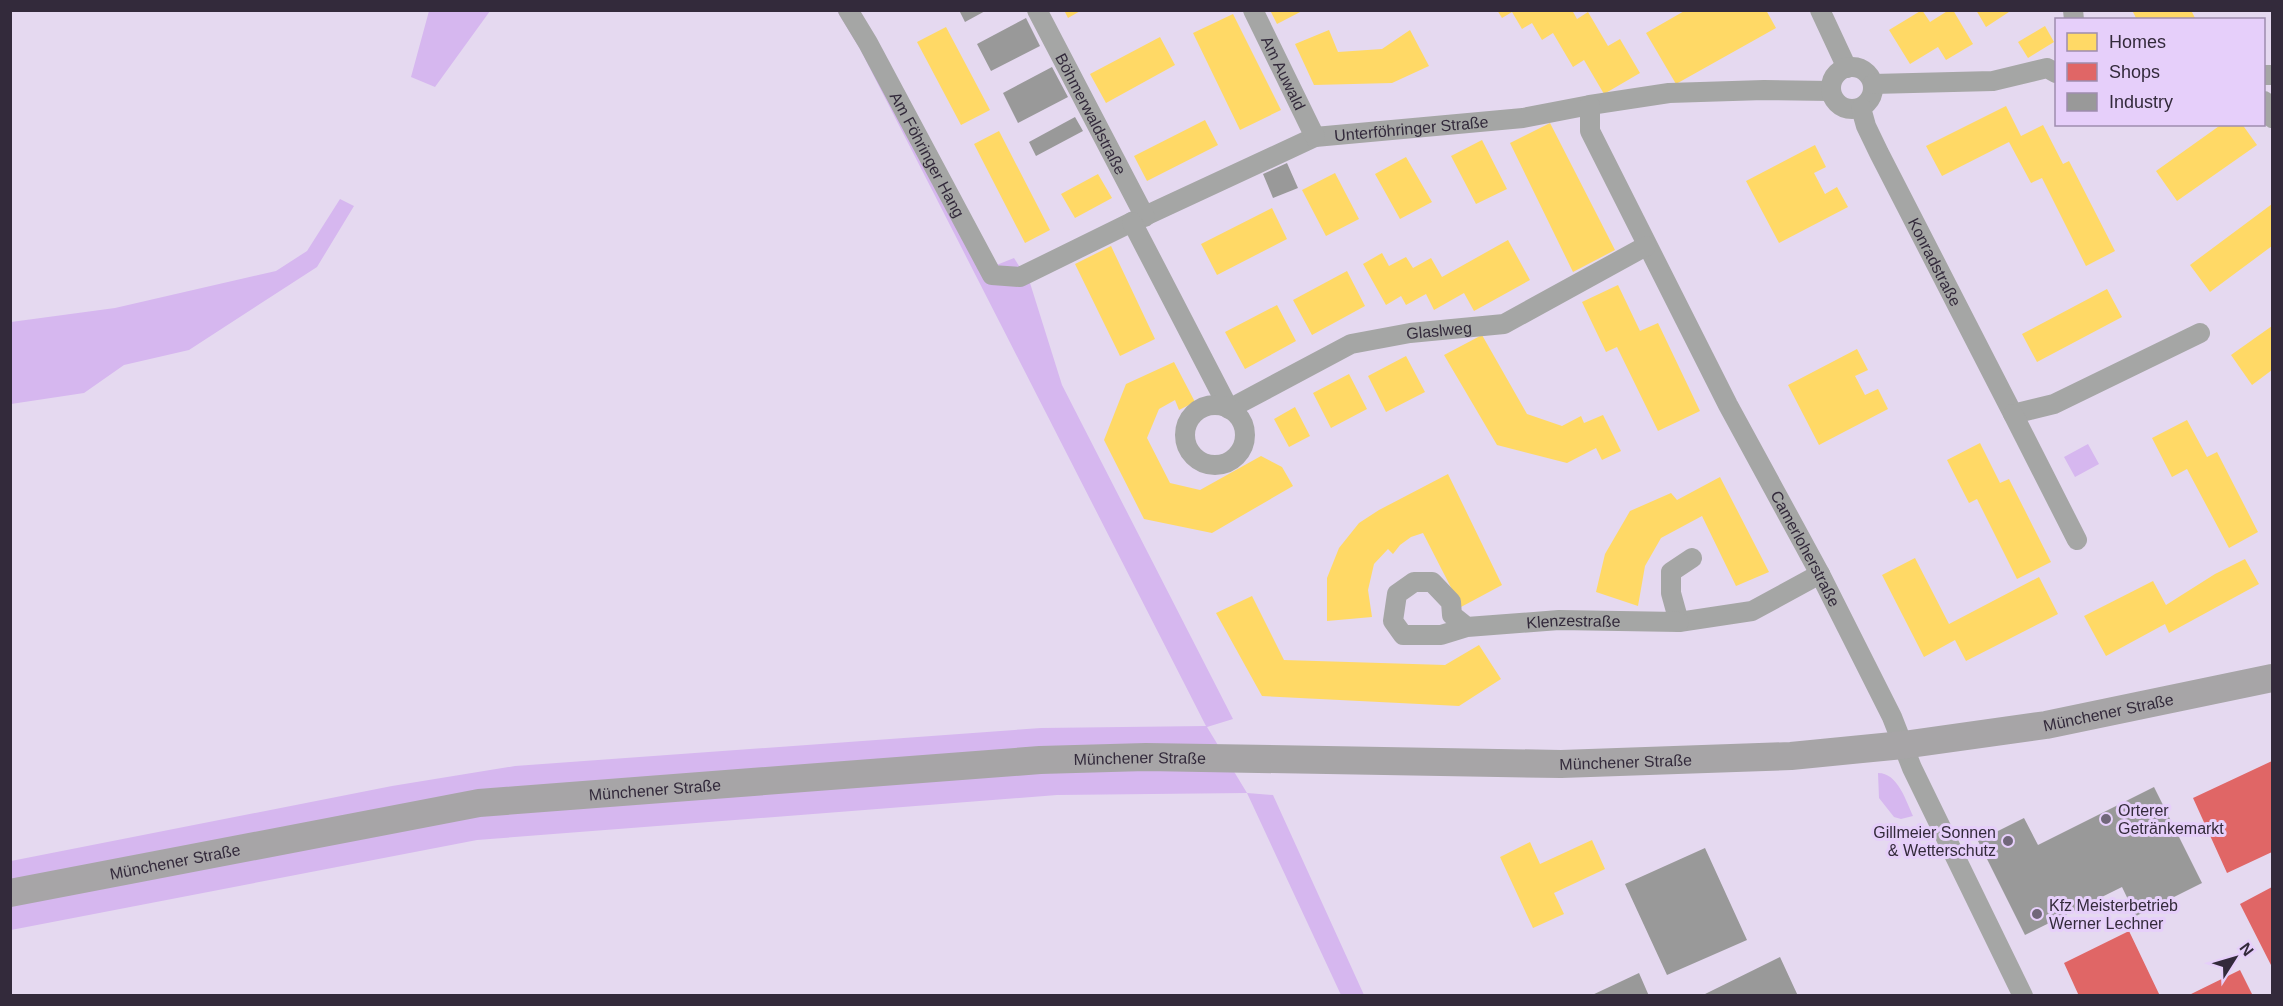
<svg xmlns="http://www.w3.org/2000/svg" width="2283" height="1006" viewBox="0 0 2283 1006" font-family="Helvetica,sans-serif">
	<style>
		.green { fill: #d6b7ef }
		.homes { fill: #ffd966 }
		.shops { fill: #e06666 }
		.industry { fill: #999 }
		.lines { fill: none; stroke-linecap: round; stroke-linejoin: round }
		.minor { stroke: #a5a6a5; stroke-width: 20 }
		.secondary { stroke: #a7a5a7; stroke-width: 28 }
		.poi-dot { fill: #71677a; stroke: #e6cffa; stroke-width: 2 }
		.labels { text-anchor: middle; stroke-width: 6; stroke-linejoin: round; paint-order: stroke }
		.street-label { font-size: 16px; fill: #332a3b; stroke: #e6cffa }
		.poi-label { font-size: 16px; fill: #332a3b; stroke: #e6cffa; text-anchor: start }
	</style>
	<rect width="100%" height="100%" fill="#e5d9f0"/>
	<!-- green -->
	<path class="green" d="M429 11H490L435 87 411 77Z
		M837 11H859L994 266 1014 258 1030 283 1062 385 1233 719 1207 727 1247 793 1273 795 1364 995H1341L1247 793 1057 795 477 840 11 930V861L392 786 515 766 1041 728 1206 726 860 49Z
		M340 199 354 206 317 267 189 350 124 365 84 393 11 404V322L115 308 276 271 307 251Z
		M2088 444 2099 464 2075 477 2064 457Z
		M1878 773C1898 773 1906 801 1913 816L1901 819 1894 817 1879 798Z"/>
	<!-- homes -->
	<path class="homes" d="M1064 10H1082L1068 18Z
		M1270 10H1304L1277 24Z
		M1497 10H1572L1577 19 1588 12 1608 46 1620 39 1640 73 1604 94 1584 60 1573 67 1553 33 1542 40 1532 23 1522 29 1512 12 1502 18Z
		M1686 10H1766L1776 28 1676 84 1646 33Z
		M1922 10 1930 22 1949 10H1953L1973 44 1946 60 1938 47 1910 64 1889 30Z
		M1976 10H2012L1986 27Z
		M2132 10H2191L2196 20H2137Z
		M1233 14 1281 110 1240 130 1193 33Z
		M2045 26 2054 42 2028 58 2018 42Z
		M946 27 990 110 961 125 917 42Z
		M1329 30 1338 52 1382 49 1410 30 1429 66 1392 83 1314 85 1295 44Z
		M1160 37 1175 65 1106 103 1090 74Z
		M2006 106 2021 136 2043 125 2063 164 2069 161 2115 251 2086 266 2042 178 2031 183 2009 142 1942 176 1926 146Z
		M1205 120 1218 145 1147 181 1134 156Z
		M1550 123 1615 250 1573 272 1510 143Z
		M2222 124H2242L2257 145 2177 201 2156 171Z
		M999 131 1050 230 1025 243 974 144Z
		M1482 140 1507 189 1476 204 1451 156Z
		M1815 145 1826 167 1814 173 1825 194 1837 187 1848 207 1779 243 1746 181Z
		M1406 157 1432 202 1400 219 1375 174Z
		M1335 173 1359 219 1326 236 1302 190Z
		M1098 174 1112 198 1075 218 1061 194Z
		M2272 204V246L2210 292 2190 265Z
		M1272 208 1287 239 1217 275 1201 244Z
		M1508 240 1530 280 1474 311 1464 293 1434 310 1426 294 1406 305 1401 296 1386 305 1363 264 1382 253 1389 266 1406 257 1413 268 1431 258 1442 277Z
		M1111 246 1155 339 1120 356 1075 264Z
		M1347 271 1365 306 1312 335 1293 300Z
		M1618 285 1640 331 1658 323 1700 411 1658 431 1617 347 1606 352 1582 302Z
		M2107 289 2122 317 2037 362 2022 334Z
		M1277 305 1296 341 1245 369 1225 332Z
		M2272 326V370L2252 385 2231 355Z
		M1482 335 1527 414 1562 426 1581 416 1584 423 1603 415 1621 451 1602 460 1596 448 1567 463 1497 445 1444 355Z
		M1857 349 1868 370 1855 376 1865 395 1878 389 1888 409 1819 445 1788 385Z
		M1406 356 1425 392 1386 412 1368 376Z
		M1174 362 1195 402 1179 410 1175 400 1159 409 1147 438 1170 483 1200 490 1261 456 1282 467 1293 486 1212 533 1144 519 1104 440 1126 384Z
		M1349 374 1367 409 1331 428 1313 393Z
		M1295 407 1310 436 1289 447 1274 419Z
		M2187 420 2207 457 2217 452 2258 532 2229 548 2187 469 2172 477 2152 438Z
		M1980 443 2000 483 2009 479 2051 562 2017 579 1977 499 1969 503 1947 460Z
		M1448 474 1502 585 1461 607 1423 533 1411 537 1400 545 1393 554 1388 549 1374 564 1368 590 1372 617 1327 621V578L1339 548 1359 523 1379 510Z
		M1720 477 1769 572 1736 586 1702 516 1661 538 1645 566 1638 606 1596 592 1605 554 1630 511 1671 493 1677 500Z
		M1915 558 1949 624 2039 577 2058 614 1966 661 1955 640 1924 657 1882 575Z
		M2245 559 2259 584 2169 633 2165 624 2106 656 2084 616 2153 581 2166 605 2215 574Z
		M1252 596 1284 660 1445 665 1479 645 1501 679 1459 706 1262 696 1216 613Z
		M1592 840 1605 869 1554 893 1564 914 1533 928 1500 857 1530 842 1540 864Z"/>
	<!-- shops -->
	<path class="shops" d="M2272 761V852L2227 873 2193 798Z
		M2272 887V967L2240 904Z
		M2129 931 2160 996H2079L2064 963Z
		M2240 970 2253 996H2187Z"/>
	<!-- industry -->
	<path class="industry" d="M959 10H987L965 22Z
		M1026 18 1040 46 991 71 977 44Z
		M1052 67 1068 97 1018 123 1003 93Z
		M1075 117 1083 131 1036 156 1029 142Z
		M1287 163 1298 188 1273 198 1263 174Z
		M2154 787 2202 883 2136 916 2122 887 2025 935 1978 841 2024 818 2038 845Z
		M1705 848 1747 940 1667 975 1625 884Z
		M1780 957 1798 996H1701Z
		M1639 973 1649 996H1590Z"/>
	<g class="lines">
		<!-- minor -->
		<g class="minor">
			<path id="s1" d="M848 10 868 43 992 275 1020 277 1132 222 1315 137 1523 118 1590 105 1669 93 1764 90 1831 91"/>
			<path id="s2" d="M1037 10 1145 217"/>
			<path id="s3" d="M1253 10 1315 137"/>
			<path d="M1820 10 1847 68"/>
			<path d="M2073 10 2074 20"/>
			<circle cx="1852" cy="88" r="21"/>
			<path d="M2264 75H2272"/>
			<path d="M1873 84 1993 81 2047 68 2056 73"/>
			<path d="M2264 101 2272 118"/>
			<path id="s4" d="M1590 105V131L1728 405 1820 574 1892 717 1912 768 2023 996"/>
			<path id="s5" d="M1861 108 1866 126 1879 153 2013 414 2054 404 2200 333"/>
			<path id="s6" d="M1132 222 1229 409 1351 344 1410 333 1504 324 1646 246"/>
			<circle cx="1215" cy="435" r="30"/>
			<path d="M2013 414 2077 540"/>
			<path d="M1692 558 1671 572V593L1679 622 1752 611 1820 574"/>
			<path id="s7" d="M1467 627 1452 615 1451 602 1432 582H1414L1397 594 1393 621 1403 635H1441L1467 627 1559 620 1679 622"/>
		</g>
		<!-- secondary -->
		<path class="secondary" id="s8" d="M10 893 479 803 1040 760 1146 757 1561 764 1791 756 1903 745 2046 725 2272 678"/>
	</g>
	<!-- markers -->
	<g class="poi-dot">
		<circle cx="2106" cy="819" r="6"/>
		<circle cx="2008" cy="841" r="6"/>
		<circle cx="2037" cy="914" r="6"/>
	</g>
	<g class="labels">
		<!-- street labels -->
		<g class="street-label">
			<text dy="6" stroke="none"><textPath href="#s3" startOffset="70">Am Auwald</textPath></text>
			<text dy="6" stroke="none"><textPath href="#s2" startOffset="117">Böhmerwaldstraße</textPath></text>
			<text dy="6" stroke="none"><textPath href="#s1" startOffset="753">Unterföhringer Straße</textPath></text>
			<text dy="6" stroke="none"><textPath href="#s1" startOffset="165">Am Föhringer Hang</textPath></text>
			<text dy="6" stroke="none"><textPath href="#s5" startOffset="171">Konradstraße</textPath></text>
			<text dy="6" stroke="none"><textPath href="#s6" startOffset="438">Glaslweg</textPath></text>
			<text dy="6" stroke="none"><textPath href="#s4" startOffset="496">Camerloherstraße</textPath></text>
			<text dy="6" stroke="none"><textPath href="#s7" startOffset="315">Klenzestraße</textPath></text>
			<text dy="6" stroke="none"><textPath href="#s8" startOffset="2112">Münchener Straße</textPath></text>
			<text dy="6" stroke="none"><textPath href="#s8" startOffset="1140">Münchener Straße</textPath></text>
			<text dy="6" stroke="none"><textPath href="#s8" startOffset="1626">Münchener Straße</textPath></text>
			<text dy="6" stroke="none"><textPath href="#s8" startOffset="654">Münchener Straße</textPath></text>
			<text dy="6" stroke="none"><textPath href="#s8" startOffset="168">Münchener Straße</textPath></text>
		</g>
		<!-- poi labels -->
		<g class="poi-label">
			<text x="2118" y="816">Orterer<tspan x="2118" dy="18">Getränkemarkt</tspan></text>
			<text x="1996" y="838" text-anchor="end">Gillmeier Sonnen<tspan x="1996" dy="18">&amp; Wetterschutz</tspan></text>
			<text x="2049" y="911">Kfz Meisterbetrieb<tspan x="2049" dy="18">Werner Lechner</tspan></text>
		</g>
	</g>
	<!-- border -->
	<rect width="2283" height="1006" fill="none" stroke="#332a3b" stroke-width="24"/>
	<!-- legend -->
	<rect x="2055" y="18" width="210" height="108" fill="#e6cffa" stroke="#9e8dae" stroke-width="1.5"/>
	<rect x="2067" y="33" width="30" height="18" fill="#ffd966" stroke="#9e8dae" stroke-width="1.5"/>
	<text x="2109" y="48" font-size="18" fill="#332a3b">Homes</text>
	<rect x="2067" y="63" width="30" height="18" fill="#e06666" stroke="#9e8dae" stroke-width="1.5"/>
	<text x="2109" y="78" font-size="18" fill="#332a3b">Shops</text>
	<rect x="2067" y="93" width="30" height="18" fill="#999999" stroke="#9e8dae" stroke-width="1.5"/>
	<text x="2109" y="108" font-size="18" fill="#332a3b">Industry</text>
	<!-- north arrow -->
	<g transform="translate(2235 958) rotate(53)" stroke="#e6cffa" stroke-width="4.5" paint-order="stroke">
	<path d="M0-4.5L10 22L0 15L-10 22Z" fill="#332a3b"/>
	<text y="-9" font-size="16" font-weight="bold" text-anchor="middle" fill="#332a3b">N</text>
	</g>
</svg>
